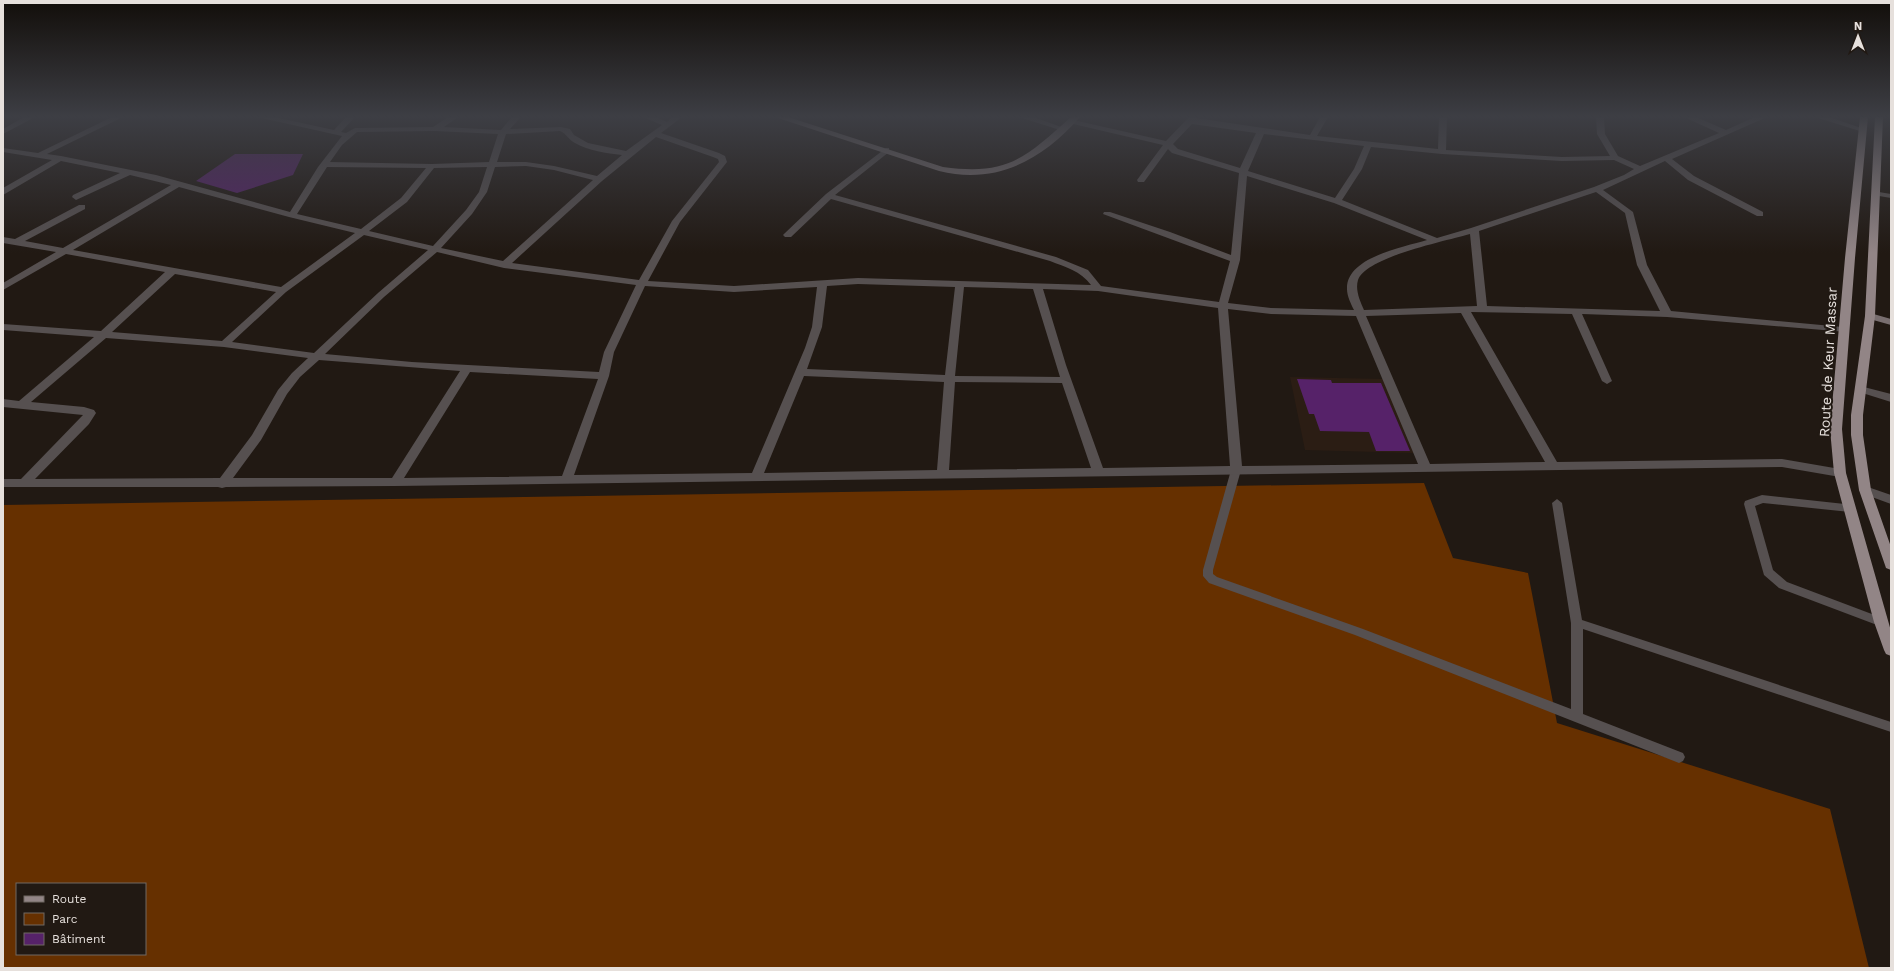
<svg xmlns="http://www.w3.org/2000/svg" width="1894" height="971" viewBox="0 0 1894 971" font-family="'Work Sans',sans-serif">
	<style>
		.built { fill: #2b1d14 }
		.green { fill: #663000; fill-rule: evenodd }
		.building { fill: #562269 }
		.lines { fill: none; stroke-linecap: round; stroke-linejoin: round }
		.lane { fill: #565050; fill-rule: evenodd }
		.street { fill: #565050; fill-rule: evenodd }
		.secondary { fill: #786e6f; fill-rule: evenodd }
		.primary { fill: #928586; fill-rule: evenodd }
		.labels { text-anchor: middle; stroke-width: 4; stroke-linejoin: round; paint-order: stroke }
		.street-label { font-size: 14px; fill: #e6e0dc; stroke: #211913 }
	</style>
	<rect width="100%" height="100%" fill="#211913"/>
	<!-- built -->
	<path class="built" d="M1290 377 1384 379 1414 453 1305 450Z"/>
	<!-- green -->
	<path class="green" d="M1424 483 1453 558 1528 573 1557 723 1830 809 1869 968H3V505ZM17 884H145V954H17Z"/>
	<!-- building -->
	<path class="building" d="M235 154H303L293 175 237 193 196 181Z
		M1297 379 1331 380 1332 383H1381L1410 451H1376L1369 432 1320 431 1314 414H1309Z"/>
	<g class="lines">
		<!-- lane -->
		<path class="lane" d="M1873 191 1891 194V198L1873 195Z
			M1236 467 1241 470 1213 570V574L1217 577 1363 629 1571 709V623L1552 503 1557 499 1562 503 1582 620 1891 722V732L1583 629V714L1683 753 1685 757 1683 761 1679 763 1355 635 1209 583 1203 576V570L1231 470Z
			M1762 495 1854 505 1855 508 1854 511 1850 512 1763 503 1755 506 1773 570 1787 582 1885 619 1887 622 1885 625 1881 627 1877 625 1779 588 1764 575 1744 504 1745 501Z"/>
		<!-- street -->
		<path class="street" d="M24 117H35L3 134V129Z
			M112 117H123L47 154 61 156 156 175 290 212 318 167 342 136 257 117H274L334 130 346 117H355L341 132 346 133 355 128 433 127 448 117H458L444 127 501 130 512 117H521L510 129 561 127 570 129 574 135 588 143 626 151 662 125 643 117H656L667 122 672 117H682L661 133 719 153 725 156 727 162 680 222 648 281 734 286 858 278 1091 285C1081 271 1065 267 1050 261L831 199 791 237H785L783 235 785 233 826 194 886 148H889V152L835 195 1056 257 1088 270 1101 286 1219 302 1230 261 1103 214 1104 212H1110L1170 232 1231 255 1239 173 1172 153 1168 149 1144 182H1138L1137 180 1163 145 1069 123V119L1166 141 1189 117 1310 135 1320 117H1328L1317 136 1438 149 1439 117H1447L1446 150 1562 157 1610 156 1597 134 1596 117H1604L1605 134 1618 156 1640 166 1719 133 1684 117H1696L1726 130 1755 117H1767L1672 159 1694 176 1763 212V216H1757L1688 180 1665 161 1603 190 1633 212 1647 265 1671 311 1843 327 1847 328 1848 330 1847 332 1667 317 1582 314 1612 381 1607 384 1602 381 1572 314 1471 312 1557 462 1782 459 1840 469 1844 470 1846 473 1844 476 1840 477 1782 467 395 486 226 487 222 488 218 487H3V479H21L83 415 3 407V399L19 401 94 337 3 330V324L101 331 165 272 66 254 3 290V283L56 252 3 243V237L15 239 79 205H85V209L25 241 63 248 171 185 130 175 76 200 72 197 73 195 120 173 61 161 3 195V188L52 160 3 152V148L38 153ZM1192 124 1256 133 1240 168 1178 149 1173 144ZM435 131 498 134 489 162 432 164 330 162 342 145 357 132ZM560 131C566 133 569 140 575 143 589 151 606 153 622 155L597 176 554 166 526 162H497L506 134ZM1264 134 1364 146 1354 169 1335 198 1248 171ZM656 137 713 157 718 159 719 162 672 221 639 280 512 263 602 181ZM1371 147 1442 154 1562 161 1614 160 1634 169 1624 175 1594 187 1471 228 1437 238 1342 200 1362 169ZM526 166 554 170 593 180 503 261 441 248 472 214 487 192 495 167ZM327 167 426 168 401 198 361 229 297 214ZM487 167 479 192 466 210 433 246 369 231 407 202 434 168ZM1247 176 1334 203 1427 240C1404 247 1346 257 1347 289 1347 296 1351 304 1354 310L1271 308 1228 303 1240 260ZM179 187 289 217 355 233 281 287 73 250ZM1596 192 1625 213 1637 265 1660 311 1487 306 1479 231ZM1470 234 1477 306 1364 310C1360 301 1355 290 1358 280 1366 257 1446 241 1470 234ZM364 235 428 250 378 293 314 353 232 342 286 292ZM437 252 504 268 636 285 604 352 599 372 412 362 325 354 384 297ZM175 274 276 292 222 341 112 332ZM858 284 955 287 945 375 807 369 822 327 827 286ZM645 286 734 292 817 287 812 327 805 348 752 473 574 475 609 376 614 352ZM964 287 1033 289 1060 377 955 376ZM1043 289 1098 291 1218 308 1230 466 1103 468 1066 365ZM1228 309 1271 314 1356 316 1418 464 1242 466ZM1461 313 1545 462 1430 464 1366 316ZM106 338 224 347 308 358 292 373 278 390 252 435 220 478 35 479 89 424 96 413 94 410 84 407 31 402ZM319 360 460 371 392 478H233L261 440 287 394 300 377ZM470 372 598 379 562 476 404 478ZM804 376 944 382 937 470 764 473ZM955 382 1062 383 1091 468 949 470Z
			M1019 117H1033L1067 129 1063 131Z
			M1815 117H1829L1867 130 1863 132Z
			M1860 386 1891 394V402L1856 391 1855 389Z
			M1865 486 1891 495V504L1861 493 1859 490 1861 487Z"/>
		<!-- secondary -->
		<path class="secondary" d="M775 117H788L943 167C1008 176 1025 158 1071 117H1080C1042 160 997 185 939 171Z
			M1870 313 1891 319V325L1866 318 1865 316 1866 314Z"/>
		<!-- primary -->
		<path class="primary" d="M1860 117H1868L1855 258 1842 429 1846 473 1891 631V656L1886 654 1884 650 1874 622 1834 473 1830 429 1845 258Z
			M1875 117H1883L1875 316 1863 415V435L1871 490 1891 547V570L1886 568 1885 565 1859 490 1851 435V415L1865 316Z"/>
	</g>
	<!-- sky -->
	<linearGradient id="sky" x2="0" y2="1"><stop stop-color="#120e0a"/><stop offset="0.46" stop-color="#3d3e44"/><stop offset="1" stop-color="#3d3e44" stop-opacity="0"/></linearGradient>
	<rect width="1894" height="253" fill="url(#sky)"/>
	<g class="labels">
		<!-- street labels -->
		<g class="street-label">
			<text transform="translate(1828 362) rotate(-87)" y="5">Route de Keur Massar</text>
		</g>
	</g>
	<!-- border -->
	<rect width="1894" height="971" fill="none" stroke="#e6e0dc" stroke-width="8"/>
	<!-- legend -->
	<rect x="16" y="883" width="130" height="72" fill="#211913" stroke="#706963"/>
	<rect x="24" y="896" width="20" height="6" fill="#928586" stroke="#706963"/>
	<text x="52" y="903" font-size="12" fill="#e6e0dc">Route</text>
	<rect x="24" y="913" width="20" height="12" fill="#663000" stroke="#706963"/>
	<text x="52" y="923" font-size="12" fill="#e6e0dc">Parc</text>
	<rect x="24" y="933" width="20" height="12" fill="#562269" stroke="#706963"/>
	<text x="52" y="943" font-size="12" fill="#e6e0dc">Bâtiment</text>
	<!-- north arrow -->
	<g transform="translate(1858 36)" stroke="#211913" stroke-width="3" paint-order="stroke">
	<path d="M0-3L7 15L0 10L-7 15Z" fill="#e6e0dc"/>
	<text y="-6" font-size="11" font-weight="bold" text-anchor="middle" fill="#e6e0dc">N</text>
	</g>
</svg>
